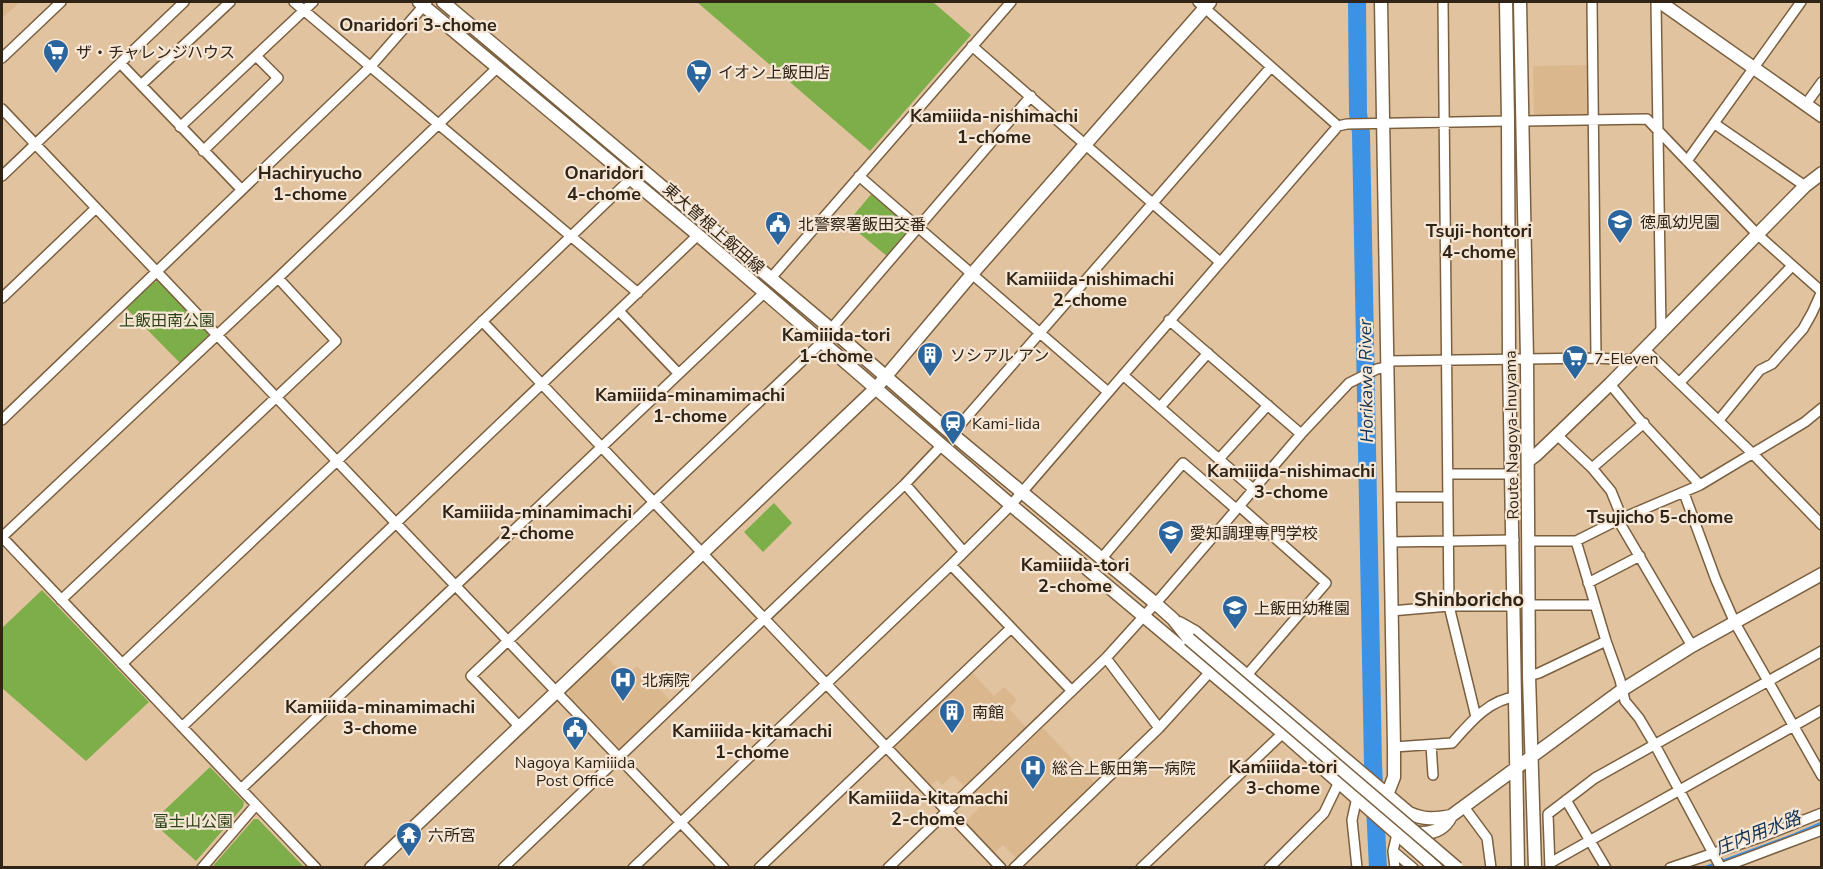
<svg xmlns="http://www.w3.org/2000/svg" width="1823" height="869" viewBox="0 0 1823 869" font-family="'Nunito Sans','Noto Sans JP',sans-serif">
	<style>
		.built { fill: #dbb78e }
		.green { fill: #7eae49 }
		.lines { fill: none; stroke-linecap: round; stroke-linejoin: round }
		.stream { stroke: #3c92e4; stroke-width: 3 }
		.river { stroke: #3c92e4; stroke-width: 18 }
		.street-casing { stroke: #7b603f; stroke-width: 12 }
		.secondary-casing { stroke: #7b603f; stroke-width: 15 }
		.street { stroke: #fff; stroke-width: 9 }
		.secondary { stroke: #fff; stroke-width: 12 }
		.secondary-bridge-casing { stroke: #7b603f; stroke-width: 15; stroke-linecap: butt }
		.secondary-bridge { stroke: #fff; stroke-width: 12 }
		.labels { text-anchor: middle; stroke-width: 4.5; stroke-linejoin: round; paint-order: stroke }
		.poi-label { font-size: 16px; fill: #2f2416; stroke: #f6e6d5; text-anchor: start }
		.street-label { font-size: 16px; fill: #2f2416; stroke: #f6e6d5 }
		.park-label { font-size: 16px; fill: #2f4318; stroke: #f6e6d5 }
		.neighbourhood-label { font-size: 18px; font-weight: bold; fill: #2f2416; stroke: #f6e6d5 }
		.water-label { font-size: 18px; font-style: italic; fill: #113354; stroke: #f6e6d5 }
		.quarter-label { font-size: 20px; font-weight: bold; fill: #2f2416; stroke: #f6e6d5 }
	</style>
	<rect width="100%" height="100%" fill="#e2c3a0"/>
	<!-- built -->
	<path class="built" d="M2 2H20L2 18Z
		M1589 65V115L1587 117 1534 118 1533 66Z
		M605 655 625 676 637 666 671 701 622 748H619L569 696V690Z
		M971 671 994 696 1004 687 1017 700 1009 709 1026 727 964 786 953 775 942 785 937 780 930 786 892 746Z
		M1043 728 1096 784 1017 859 1003 845 993 854 964 823 979 808 970 798Z"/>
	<!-- green -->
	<path class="green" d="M699 2H933L971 35 870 151 698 3Z
		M873 192 914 228 888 257 847 223Z
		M158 281 208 333V336L180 363 126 308 154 282Z
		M774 503 792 523 763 552 744 532Z
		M42 590 149 702 86 761 2 688V628Z
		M210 767 244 802 243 807 196 861 152 822Z
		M254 819H258L304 867H212Z"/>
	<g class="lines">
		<!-- stream -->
		<path class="stream" d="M1704 868 1794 835 1822 823"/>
		<!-- river -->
		<path class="river" d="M1357 2 1358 113 1361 133 1373 764 1378 868"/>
		<defs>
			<path id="street" d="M294 2 638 293
				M1198 2 1338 126
				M1443 2 1449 606 1476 717
				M1592 2 1596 358
				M1656 2 1661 331
				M972 46 1220 262
				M2 58 61 2
				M120 63 241 189
				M141 85 230 2
				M1806 104 1822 82
				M2 109 724 868
				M1522 121 1647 119 1757 234 1821 291
				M1715 124 1805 186
				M180 127 313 2
				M203 151 278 78 256 56
				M1687 161 1801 2
				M2 176 184 2
				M859 176 1108 392
				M771 278 1011 2
				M2 298 96 208
				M619 311 678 373
				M1169 320 1301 434
				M482 321 1001 868
				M831 329 1031 96
				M1644 349 1753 454 1822 525
				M1387 361 1596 358 1632 360
				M1123 375 1253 489
				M1680 382 1792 266
				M1610 384 1638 418 1700 485
				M1160 407 1208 353
				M2 420 371 66 427 2
				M1719 420 1760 370 1772 364 1803 329 1812 313 1822 291
				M952 434 1271 67
				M1557 435 1592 468 1611 491 1622 518
				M1219 459 1268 405
				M1592 468 1644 423
				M1448 474H1512
				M905 484 964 552
				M1684 493 1716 580 1735 623 1822 776
				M1390 497H1448
				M1239 506 1326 583 1247 675
				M1618 520 1692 646
				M2 537 278 278 497 68
				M2 537 316 868
				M1529 541H1576L1618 520 1700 485 1805 422 1822 408
				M1576 541 1606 641 1620 680 1625 701 1639 718 1655 745 1721 868 1822 830
				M1390 542 1514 540
				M1101 559 1183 463 1236 509
				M951 565 1072 691
				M1588 583 1640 556
				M61 600 336 341 278 278
				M1529 605H1595
				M1391 611 1449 606H1514
				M1106 658 1159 728
				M122 664 337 461 641 169
				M1529 676 1539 673 1606 641
				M182 727 698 235
				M520 727 471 676 822 342
				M1431 745 1433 775
				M1394 747 1452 743C1469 724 1489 699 1516 697
				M241 789 764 293
				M1357 797 1352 820 1357 868
				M1566 800 1606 868
				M1464 807 1487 838 1491 868
				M1393 851 1413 868
				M1550 863 1822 710
				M202 868 256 805
				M503 868 905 484 942 445
				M633 868 951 565 1011 505 1338 126 1347 124 1508 121
				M759 868 1011 628
				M888 868 1106 658 1163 595 1301 434 1349 383 1377 369 1387 367
				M1014 868 1159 728 1209 673
				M1141 868 1283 733
				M1269 868 1324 813 1339 782
				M1395 868 1393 851 1397 834
				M1550 868 1548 814 1595 778 1822 651
				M1670 868 1761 837 1822 813"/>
			<path id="secondary" d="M419 2 698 235 1011 505 1283 733 1436 868
				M443 2 831 329 952 434 1155 603 1173 619 1189 639
				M1381 2 1394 747V777L1387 795
				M1506 2 1508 121 1509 360 1518 868
				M1520 2 1527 359 1529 676 1535 868
				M1660 2 1822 116
				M1528 461 1536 455 1557 435 1610 384 1805 186 1822 173
				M1179 623 1195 632 1409 813C1424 820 1435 819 1451 816
				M1411 832C1428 835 1443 832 1451 816L1622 690 1692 646 1822 574
				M371 868 876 388 972 274 1210 2"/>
		</defs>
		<!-- street casing -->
		<use href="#street" class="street-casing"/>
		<!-- secondary casing -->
		<use href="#secondary" class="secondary-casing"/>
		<!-- street -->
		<use href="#street" class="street"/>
		<!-- secondary -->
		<use href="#secondary" class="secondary"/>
		<defs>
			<path id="secondary-bridge" d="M1189 639 1457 868"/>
		</defs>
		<!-- secondary-bridge casing -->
		<use href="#secondary-bridge" class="secondary-bridge-casing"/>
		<!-- secondary-bridge -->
		<use href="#secondary-bridge" class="secondary-bridge"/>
	</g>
	<!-- icons -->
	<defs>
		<symbol id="supermarket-pin" viewBox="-11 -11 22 30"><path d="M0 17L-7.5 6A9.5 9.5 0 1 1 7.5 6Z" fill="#2b659d" stroke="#f6e6d5"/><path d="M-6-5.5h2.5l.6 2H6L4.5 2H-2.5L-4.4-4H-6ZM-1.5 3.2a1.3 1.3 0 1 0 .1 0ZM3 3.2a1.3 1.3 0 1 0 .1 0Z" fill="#fff"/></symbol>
		<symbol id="school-pin" viewBox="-11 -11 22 30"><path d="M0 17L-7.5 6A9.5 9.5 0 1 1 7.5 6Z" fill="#2b659d" stroke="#f6e6d5"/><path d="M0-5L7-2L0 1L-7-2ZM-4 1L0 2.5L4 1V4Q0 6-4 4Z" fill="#fff"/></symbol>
		<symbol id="civic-pin" viewBox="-11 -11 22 30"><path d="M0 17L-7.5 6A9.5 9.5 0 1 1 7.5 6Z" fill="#2b659d" stroke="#f6e6d5"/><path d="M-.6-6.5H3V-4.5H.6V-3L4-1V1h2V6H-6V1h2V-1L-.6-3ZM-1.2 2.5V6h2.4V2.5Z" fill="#fff"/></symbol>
		<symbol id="building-pin" viewBox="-11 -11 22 30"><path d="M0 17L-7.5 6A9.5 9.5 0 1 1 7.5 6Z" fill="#2b659d" stroke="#f6e6d5"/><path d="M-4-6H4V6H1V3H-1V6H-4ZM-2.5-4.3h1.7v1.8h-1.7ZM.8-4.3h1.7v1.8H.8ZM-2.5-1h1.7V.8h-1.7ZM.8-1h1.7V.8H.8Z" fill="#fff"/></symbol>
		<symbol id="station-pin" viewBox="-11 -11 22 30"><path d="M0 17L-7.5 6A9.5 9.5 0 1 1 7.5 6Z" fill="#2b659d" stroke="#f6e6d5"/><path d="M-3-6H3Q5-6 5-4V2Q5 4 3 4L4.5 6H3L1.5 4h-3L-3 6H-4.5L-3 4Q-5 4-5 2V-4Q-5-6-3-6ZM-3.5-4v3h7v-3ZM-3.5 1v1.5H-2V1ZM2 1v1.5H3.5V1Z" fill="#fff"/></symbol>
		<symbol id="hospital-pin" viewBox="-11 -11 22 30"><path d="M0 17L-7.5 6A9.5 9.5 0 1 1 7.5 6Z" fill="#2b659d" stroke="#f6e6d5"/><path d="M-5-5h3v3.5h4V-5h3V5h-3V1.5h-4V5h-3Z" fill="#fff"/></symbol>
		<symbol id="temple-pin" viewBox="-11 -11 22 30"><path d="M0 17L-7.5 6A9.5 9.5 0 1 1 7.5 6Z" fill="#2b659d" stroke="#f6e6d5"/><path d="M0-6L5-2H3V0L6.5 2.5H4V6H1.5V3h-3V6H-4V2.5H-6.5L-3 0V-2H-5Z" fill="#fff"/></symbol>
	</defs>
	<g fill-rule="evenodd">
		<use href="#supermarket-pin" x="41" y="37" width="30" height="40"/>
		<use href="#supermarket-pin" x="684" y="57" width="30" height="40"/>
		<use href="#school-pin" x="1605" y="207" width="30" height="40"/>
		<use href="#civic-pin" x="763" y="209" width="30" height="40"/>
		<use href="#building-pin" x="915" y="340" width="30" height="40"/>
		<use href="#supermarket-pin" x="1560" y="343" width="30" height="40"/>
		<use href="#station-pin" x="938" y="408" width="30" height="40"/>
		<use href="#school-pin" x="1156" y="518" width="30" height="40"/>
		<use href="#school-pin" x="1220" y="593" width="30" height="40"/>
		<use href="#hospital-pin" x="608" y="665" width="30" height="40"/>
		<use href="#building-pin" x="937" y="697" width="30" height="40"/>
		<use href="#civic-pin" x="560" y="714" width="30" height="40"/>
		<use href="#hospital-pin" x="1018" y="753" width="30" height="40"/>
		<use href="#temple-pin" x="394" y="820" width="30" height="40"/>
	</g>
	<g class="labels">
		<!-- poi labels -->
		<g class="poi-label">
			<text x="76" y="58">ザ・チャレンジハウス</text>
			<text x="718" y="78">イオン上飯田店</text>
			<text x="1640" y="228">徳風幼児園</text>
			<text x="798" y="230">北警察署飯田交番</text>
			<text x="950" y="361">ソシアル アン</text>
			<text x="1594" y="364">7-Eleven</text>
			<text x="972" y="429">Kami-Iida</text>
			<text x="1190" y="539">愛知調理専門学校</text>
			<text x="1254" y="614">上飯田幼稚園</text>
			<text x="642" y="686">北病院</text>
			<text x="972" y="718">南館</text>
			<text x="575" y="768" text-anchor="middle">Nagoya Kamiiida<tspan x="575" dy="18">Post Office</tspan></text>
			<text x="1052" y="774">総合上飯田第一病院</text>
			<text x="428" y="841">六所宮</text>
		</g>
		<!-- street labels -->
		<g class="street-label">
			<text transform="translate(714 228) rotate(41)" y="6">東大曽根上飯田線</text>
			<text transform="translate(1511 435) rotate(-91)" y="6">Route Nagoya-Inuyama</text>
		</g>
		<!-- park labels -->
		<g class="park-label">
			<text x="167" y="326">上飯田南公園</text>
			<text x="193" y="827">富士山公園</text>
		</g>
		<!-- neighbourhood labels -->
		<g class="neighbourhood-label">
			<text x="418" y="31">Onaridori 3-chome</text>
			<text x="994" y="122">Kamiiida-nishimachi<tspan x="994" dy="21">1-chome</tspan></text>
			<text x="310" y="179">Hachiryucho<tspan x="310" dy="21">1-chome</tspan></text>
			<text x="604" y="179">Onaridori<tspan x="604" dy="21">4-chome</tspan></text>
			<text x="1479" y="237">Tsuji-hontori<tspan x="1479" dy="21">4-chome</tspan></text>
			<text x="1090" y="285">Kamiiida-nishimachi<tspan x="1090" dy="21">2-chome</tspan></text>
			<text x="836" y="341">Kamiiida-tori<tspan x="836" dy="21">1-chome</tspan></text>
			<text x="690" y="401">Kamiiida-minamimachi<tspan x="690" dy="21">1-chome</tspan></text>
			<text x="1291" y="477">Kamiiida-nishimachi<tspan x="1291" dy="21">3-chome</tspan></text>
			<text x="537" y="518">Kamiiida-minamimachi<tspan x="537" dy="21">2-chome</tspan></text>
			<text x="1660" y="523">Tsujicho 5-chome</text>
			<text x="1075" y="571">Kamiiida-tori<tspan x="1075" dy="21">2-chome</tspan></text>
			<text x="380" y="713">Kamiiida-minamimachi<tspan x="380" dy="21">3-chome</tspan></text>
			<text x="752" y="737">Kamiiida-kitamachi<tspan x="752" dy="21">1-chome</tspan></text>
			<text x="1283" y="773">Kamiiida-tori<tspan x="1283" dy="21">3-chome</tspan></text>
			<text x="928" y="804">Kamiiida-kitamachi<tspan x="928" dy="21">2-chome</tspan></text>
		</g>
		<!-- water labels -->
		<g class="water-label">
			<text transform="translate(1366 381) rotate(-91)" y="6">Horikawa River</text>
			<text transform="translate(1758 833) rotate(-21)" y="6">庄内用水路</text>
		</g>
		<!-- quarter labels -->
		<g class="quarter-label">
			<text x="1469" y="606">Shinboricho</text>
		</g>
	</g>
	<!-- border -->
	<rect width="1823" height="869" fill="none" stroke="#2f2416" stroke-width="6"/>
</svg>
